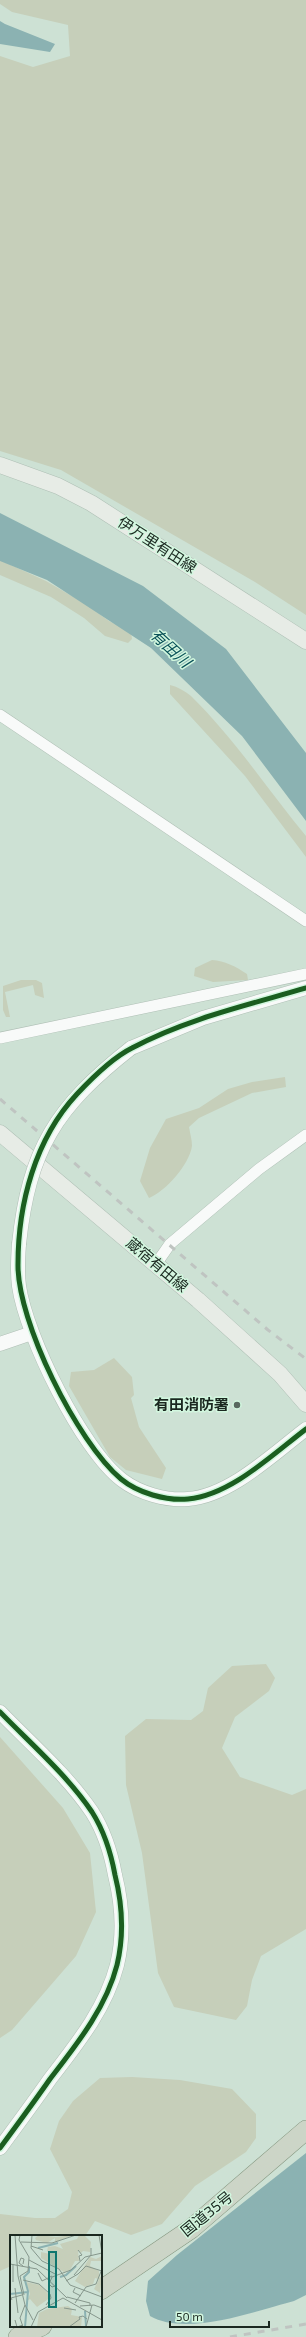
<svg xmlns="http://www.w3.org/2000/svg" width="306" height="2337" viewBox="0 0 306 2337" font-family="'Exo 2','Noto Sans JP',sans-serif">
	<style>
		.green { fill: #c6cfba }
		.water { fill: #8bb2b2 }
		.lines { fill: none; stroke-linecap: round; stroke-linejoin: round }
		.minor-casing { stroke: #afbfb5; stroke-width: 12 }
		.tertiary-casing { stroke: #afbfb5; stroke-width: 15 }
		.secondary-casing { stroke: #afbfb5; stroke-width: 17 }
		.trunk-casing { stroke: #859780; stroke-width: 20 }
		.minor { stroke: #f8faf9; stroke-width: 11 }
		.tertiary { stroke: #f8faf9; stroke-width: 14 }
		.secondary { stroke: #e7ece6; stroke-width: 16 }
		.trunk { stroke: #ccd5c7; stroke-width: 19 }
		.rail { stroke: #bfc4c1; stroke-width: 3; stroke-dasharray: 7 7; stroke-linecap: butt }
		.tertiary-bridge-casing { stroke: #afbfb5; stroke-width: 15; stroke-linecap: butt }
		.tertiary-bridge { stroke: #f8faf9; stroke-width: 14 }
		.cycleway-casing { stroke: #d2f7df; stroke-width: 8 }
		.cycleway { stroke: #1b5e20; stroke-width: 5 }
		.poi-dot { fill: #59695f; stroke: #d2f7df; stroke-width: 1.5 }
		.labels { text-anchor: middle; stroke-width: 3; stroke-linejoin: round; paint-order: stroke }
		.street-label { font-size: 15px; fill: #1b2820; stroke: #d2f7df }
		.poi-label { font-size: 15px; font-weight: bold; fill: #1b2820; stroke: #d2f7df; text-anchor: end }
		.water-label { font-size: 16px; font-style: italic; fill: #095158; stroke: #d2f7df }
		.inset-river { fill: none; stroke: #8bb2b2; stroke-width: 2 }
		.inset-road { fill: none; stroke: #86978c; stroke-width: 1 }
		.view { fill: #0f766e; fill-opacity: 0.15; stroke: #0f766e; stroke-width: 2 }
		.inset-edge { fill: none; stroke: #1b2820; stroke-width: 2 }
	</style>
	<rect width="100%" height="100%" fill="#cde1d4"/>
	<!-- green -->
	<path class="green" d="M0 0H306V615L255 582 61 470 0 451V56L33 67 70 56 68 25 12 12 0 4Z
		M0 560 46 581 84 603 109 621 131 632 132 639 128 643 105 636 84 618 51 597 0 575Z
		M170 685C178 687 185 691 191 696 234 738 268 790 306 836V857L245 776 170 694Z
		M212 960C225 961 235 966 247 974L248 980 213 982 194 976 195 968Z
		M21 980H36L42 983 44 998 35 995 33 985 5 992 10 1017H6L3 1010V986Z
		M285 1077 286 1087 252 1093 199 1118 189 1127C190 1133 192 1140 192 1146 189 1165 166 1191 149 1198L140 1181 150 1148 166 1119 199 1108 228 1089 252 1082Z
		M114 1358 132 1377 134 1395 131 1398 139 1427 166 1468 162 1479 126 1470 110 1457 69 1386 71 1372 94 1370Z
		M266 1664 275 1678 269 1691 235 1717 222 1748 240 1777 292 1795 306 1789V1929L261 1956 252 1980 247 2006 236 2020 174 2007 158 1973 142 1853 126 1785 125 1736 146 1719 191 1720 203 1711 208 1688 232 1666Z
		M0 1737 63 1808 90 1853 96 1912 76 1956 12 2030 0 2038Z
		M132 2077 180 2080 232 2089 256 2114V2138L246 2152 195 2186 162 2224 131 2235 95 2221 85 2236H11V2266L0 2271V2214L35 2218H55L68 2209 72 2192 50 2149 59 2121 73 2101 100 2078Z"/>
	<!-- water -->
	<path class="water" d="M0 21 5 24 55 44 50 52 0 44Z
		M0 513 143 586 226 649 306 753V821L242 736 151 648 47 580 0 561Z
		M306 2153V2295L294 2301C255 2311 187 2337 150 2316L146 2301 148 2281 177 2255Z"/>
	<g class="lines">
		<defs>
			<path id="minor" d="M0 715 306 921
				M0 1038 306 974
				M156 1264 170 1244 259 1169 306 1135"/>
			<path id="tertiary" d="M131 1048 203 1018 306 988
				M19 1244C18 1258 17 1272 19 1286 26 1336 82 1450 122 1480 139 1493 166 1501 188 1499 230 1496 273 1454 306 1429
				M0 1344 32 1333
				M0 1712C31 1744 67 1775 92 1812 104 1831 111 1853 115 1875 122 1903 124 1936 117 1965 106 2008 77 2044 50 2079 34 2102 17 2125 0 2148"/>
			<path id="secondary" d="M0 465 58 486 91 503 306 641
				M0 1133 198 1300 280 1374 306 1404"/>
			<path id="trunk" d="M101 2290 191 2229 306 2130
				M18 2337 42 2326"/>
		</defs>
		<!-- minor casing -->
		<use href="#minor" class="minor-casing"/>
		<!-- tertiary casing -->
		<use href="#tertiary" class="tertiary-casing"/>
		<!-- secondary casing -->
		<use href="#secondary" class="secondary-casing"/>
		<!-- trunk casing -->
		<use href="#trunk" class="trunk-casing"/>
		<!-- minor -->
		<use href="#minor" class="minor"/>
		<!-- tertiary -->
		<use href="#tertiary" class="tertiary"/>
		<!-- secondary -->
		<use href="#secondary" class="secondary"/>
		<!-- trunk -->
		<use href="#trunk" class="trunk"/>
		<!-- rail -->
		<path class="rail" d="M0 1099 268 1330 306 1359
			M230 2337 306 2324"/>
		<defs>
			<path id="tertiary-bridge" d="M19 1244C29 1149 56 1107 131 1048"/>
		</defs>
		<!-- tertiary-bridge casing -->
		<use href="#tertiary-bridge" class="tertiary-bridge-casing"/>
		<!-- tertiary-bridge -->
		<use href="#tertiary-bridge" class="tertiary-bridge"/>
		<defs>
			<path id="cycleway" d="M306 988C248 1005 186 1019 132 1048 112 1058 92 1078 77 1094 35 1139 18 1204 18 1264 17 1321 77 1442 121 1479 138 1493 166 1501 188 1499 231 1495 273 1454 306 1429
				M0 1712C31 1744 67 1775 92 1812 104 1831 111 1853 115 1875 122 1903 124 1936 117 1965 106 2008 77 2044 50 2079 34 2102 17 2125 0 2148"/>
		</defs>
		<!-- cycleway casing -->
		<use href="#cycleway" class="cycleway-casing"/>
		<!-- cycleway -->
		<use href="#cycleway" class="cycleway"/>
	</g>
	<!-- markers -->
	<circle class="poi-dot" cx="237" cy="1405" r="4"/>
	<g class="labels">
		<!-- street labels -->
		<g class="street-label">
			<text transform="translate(157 545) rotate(33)" y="5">伊万里有田線</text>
			<text transform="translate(157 1265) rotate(40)" y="5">蔵宿有田線</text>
			<text transform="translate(207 2214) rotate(-39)" y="5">国道35号</text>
		</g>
		<!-- poi labels -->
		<g class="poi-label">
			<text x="229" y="1410">有田消防署</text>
		</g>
		<!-- water labels -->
		<g class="water-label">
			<text transform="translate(171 648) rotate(43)" y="6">有田川</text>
		</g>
	</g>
	<!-- overview -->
	<g transform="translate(10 2235)">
		<rect width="92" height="92" fill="#cde1d4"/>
		<path d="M29 0 46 2 64 0 45 7V3L37 8 26 5 25 3ZM69 0H74L81 7 80 17 73 16 71 18 68 15 69 26H65L60 35 54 37 31 23V17L40 19 37 16 38 12 45 11 53 14 50 9 67 4ZM92 21V26H81L80 31 89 36V43L92 41 90 58 84 54 89 44 85 43 83 49 75 52 65 46 80 22 86 24ZM16 47 30 50 41 62 27 72 20 64 17 66 20 59ZM58 71 62 74 61 80 72 82 71 92H27L29 78 37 74Z" fill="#c6cfba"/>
		<path class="inset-river" d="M28 13 48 8M50 42 56 40 66 31M0 59 18 57M75 76 76 91M15 92 18 56 14 42 19 37V31"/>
		<path class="inset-road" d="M5 0 8 41 15 70 23 85M10 0 9 5 19 22 18 36 10 41 14 60M22 0 21 13 32 26 49 34 60 50 92 62M89 0 92 18M11 7 42 8 66 0M21 11 33 15M68 15 72 20 69 21 70 26M19 25 47 40M0 29 27 34 57 63M3 29V47M13 29 14 24 11 23 9 28 13 31M28 38 32 46 42 41M64 40 81 20V13M13 45 29 49 40 59 41 63 36 70M56 46 68 39 76 31 92 36M45 51 42 52 39 49 42 42 61 35 75 22 92 18M5 53 8 78M65 53 63 57 71 61M57 62 80 68V71M2 65 1 63 12 60M65 68 76 52 86 49 92 34M70 71 84 70 92 73M54 73 66 75M5 85 7 92 13 90M13 92 10 83 15 70M21 92 28 77 53 63 92 85M59 92 70 84 69 82 73 81 77 84M76 92 82 70"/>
		<path class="view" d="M39 17H46V72H39Z"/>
		<rect width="92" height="92" class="inset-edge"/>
	</g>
	<!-- scale -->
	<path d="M170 2321v6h99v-6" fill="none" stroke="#1b2820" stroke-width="2"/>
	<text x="176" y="2321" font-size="12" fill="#1b2820" stroke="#d2f7df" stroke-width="3" paint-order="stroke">50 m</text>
</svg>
